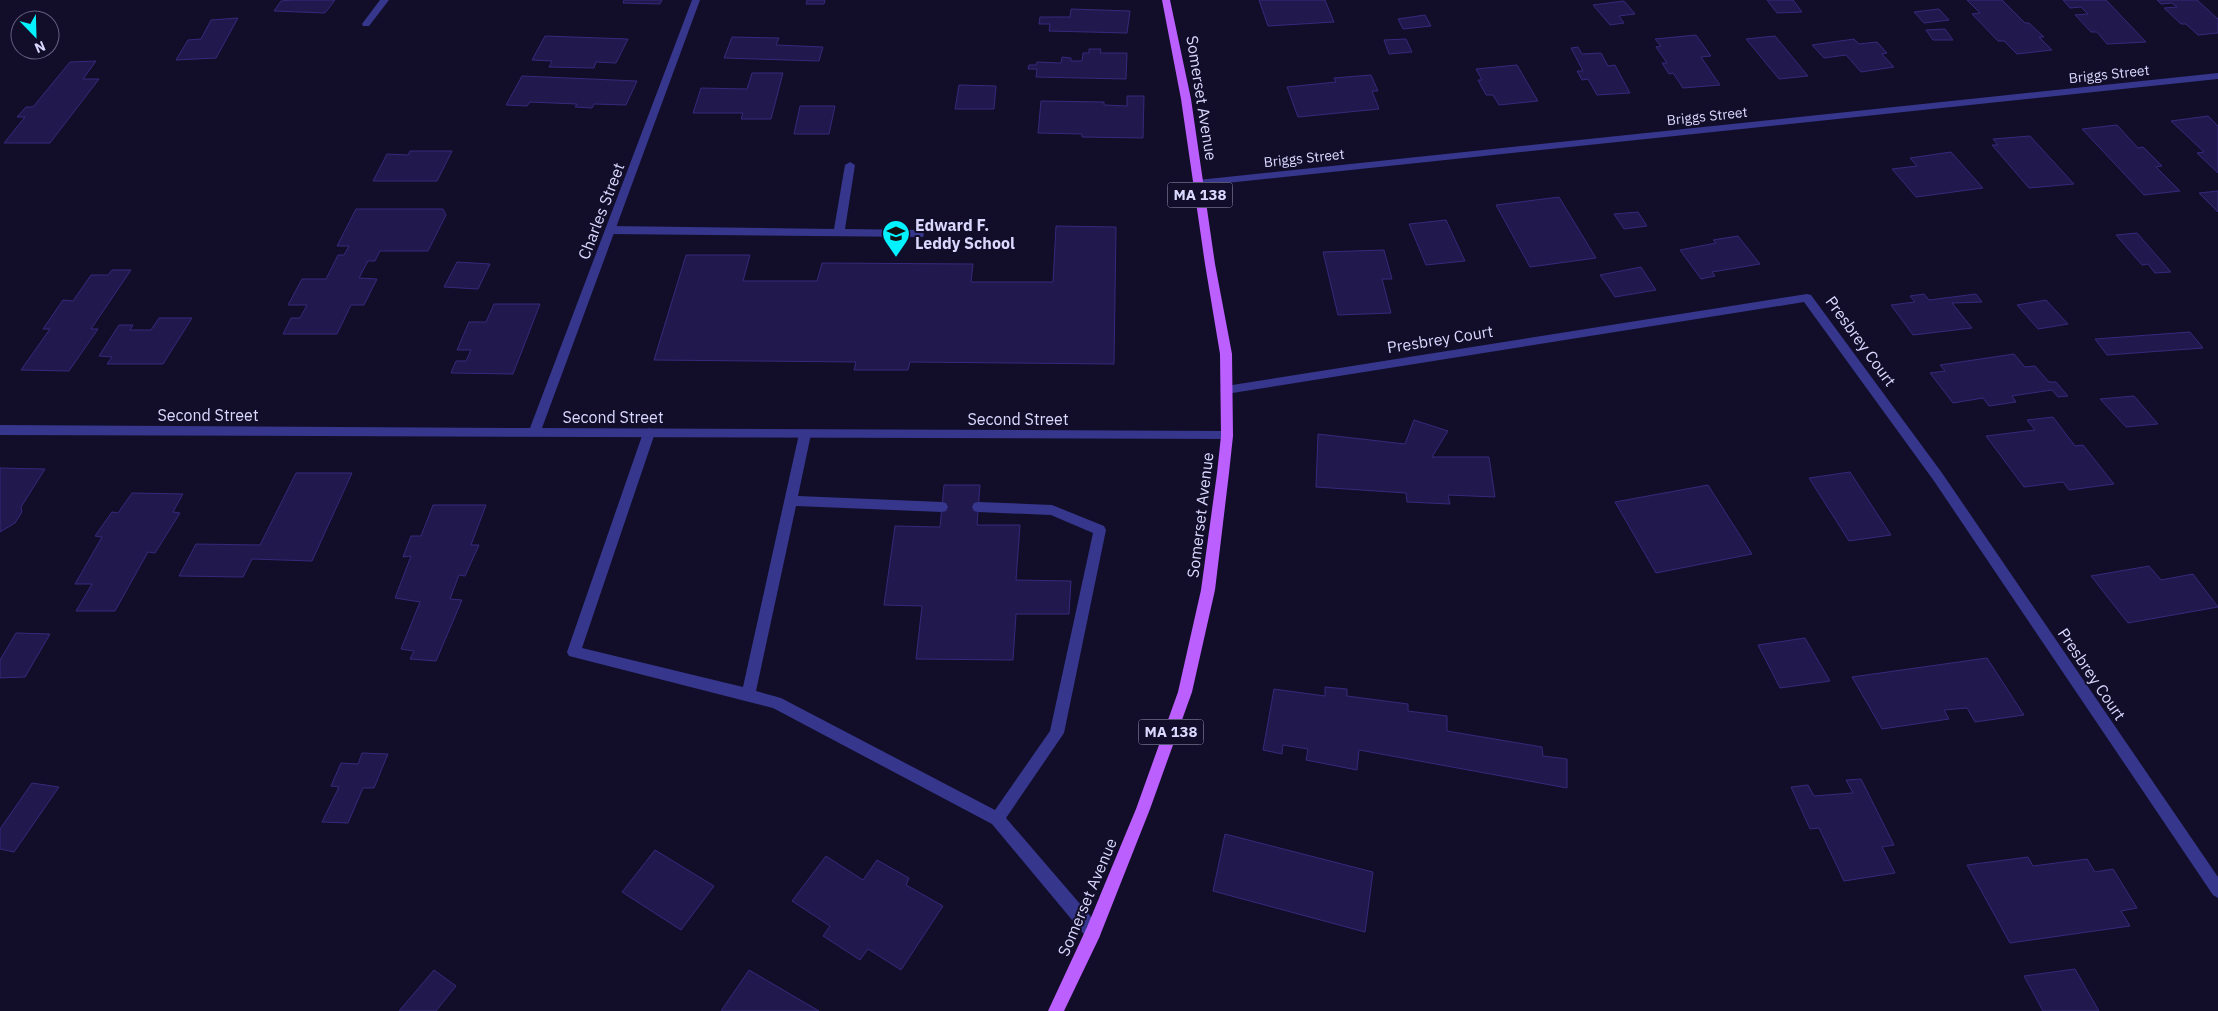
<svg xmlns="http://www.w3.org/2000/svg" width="2218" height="1011" viewBox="0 0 2218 1011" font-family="'IBM Plex Sans',sans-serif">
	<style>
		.building { fill: #21194d; stroke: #35297b }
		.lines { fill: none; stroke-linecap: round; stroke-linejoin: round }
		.service { fill: #36368d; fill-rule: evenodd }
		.minor { fill: #36368d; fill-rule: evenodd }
		.primary { fill: #bb5fff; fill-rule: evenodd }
		.labels { text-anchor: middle; stroke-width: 4; stroke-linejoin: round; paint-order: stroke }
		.far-street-label { font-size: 14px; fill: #dad8ff; stroke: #120e2a }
		.shield { fill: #120e2a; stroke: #9e9bbf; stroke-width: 1 }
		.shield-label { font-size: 15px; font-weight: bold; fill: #dad8ff }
		.street-label { font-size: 16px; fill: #dad8ff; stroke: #120e2a }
		.poi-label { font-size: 16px; font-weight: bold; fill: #dad8ff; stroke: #120e2a; text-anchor: start }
	</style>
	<rect width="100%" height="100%" fill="#120e2a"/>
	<!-- building -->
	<path class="building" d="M292 0H335L325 13 274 11 281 1Z
		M624 0H662L660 4 623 3Z
		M807 0H825L824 4H806Z
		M1259 0H1325L1334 22 1268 26Z
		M1767 0H1793L1802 12 1777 13Z
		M1967 0H2002L2025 23H2029L2044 37H2039L2052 50 2017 54 2004 41H1998L1972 14 1980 13Z
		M2063 0H2106L2146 42 2107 44 2097 32H2091L2075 15 2088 14 2081 7 2070 8Z
		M2157 0H2197L2218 19V33L2198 35 2186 24H2181L2164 8 2177 7 2172 3 2161 4Z
		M1624 1 1635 14 1619 16 1624 23 1610 25 1593 5Z
		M1071 9 1130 11 1127 33 1049 31 1050 24H1039L1040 17H1070Z
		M1939 9 1949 20 1924 23 1914 12Z
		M1425 15 1431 26 1403 29 1398 19Z
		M238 18 216 58 176 60 188 40 201 39 211 20Z
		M1945 29 1953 40H1933L1926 30Z
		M1696 35 1711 56 1701 57 1720 85 1683 88 1673 73 1669 74 1662 63H1667L1656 47 1661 46 1655 39Z
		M545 36 628 39 616 63 596 62 594 68 549 67 552 61 532 60Z
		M1775 36 1808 76 1779 79 1746 39Z
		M732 37 779 38 776 45 823 47 819 61 724 58Z
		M1406 39 1412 52 1389 54 1384 40Z
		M1854 39 1859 44 1877 42 1887 53 1882 54 1894 67 1861 72 1846 55 1824 58 1812 45Z
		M1578 47 1582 54 1601 53 1608 66 1615 65 1630 93 1597 95 1588 79 1582 80 1577 71H1583L1571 48Z
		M1089 49H1101L1100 53H1127L1126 79 1036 77 1037 69H1028L1029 65H1036L1037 62 1061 63 1062 57 1071 58V61H1082L1083 53H1089Z
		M96 61 83 79H99L50 143H4L25 117H17L26 107H33L70 62Z
		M1517 65 1538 101 1499 105 1493 95H1486L1478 80H1482L1476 69Z
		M752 73H783L771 119H741L743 113H693L701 88 747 89Z
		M1371 75 1378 91H1372L1379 109 1298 117 1287 87 1336 82 1334 78Z
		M522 76 637 81 626 105 594 104 592 108 575 107 577 104 530 102 527 106 506 105Z
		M959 85 996 86 994 109H955Z
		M1127 96H1144L1143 138 1082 137V134L1038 133 1041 101 1104 102V105L1127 106Z
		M800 106H835L829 134H794Z
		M2208 116 2218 126V173L2197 153 2204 152 2171 121Z
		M2117 125 2138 148 2143 147 2162 166 2156 167 2180 191 2144 195 2082 129Z
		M2030 136 2074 184 2029 188 1992 145H1998L1993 139Z
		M410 151H452L437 181H373L387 154 408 155Z
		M1951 152 1983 188 1916 197 1892 169 1917 166 1910 158Z
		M2218 191V212L2199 193Z
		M1559 197 1596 258 1530 267 1496 205Z
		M356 209H443L446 215 428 251H380L375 261H368L359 278 377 279 364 305H351L337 334H283L291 318H300L307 305H288L302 279H326L338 255H344L349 246H337Z
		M1638 212 1647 226 1624 229 1614 214Z
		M1446 220 1465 261 1426 265 1409 224Z
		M1056 226 1116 227 1114 364 910 362 908 370H854L856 362 654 360 686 255H750L743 281H817L822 263 973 264 971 282H1053Z
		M2137 233 2171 272 2155 273 2148 264 2142 265 2116 235Z
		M1738 236 1760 264 1712 272 1715 276 1701 279 1680 250 1716 243 1713 240Z
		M1384 250 1392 279H1382L1391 313 1338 315 1323 252Z
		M457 262 490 264 478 289 444 287Z
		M1641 267 1656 290 1615 297 1600 275Z
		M112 270H131L91 329H98L69 371 21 370 50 329H43L63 300 73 301 91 275H108Z
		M1924 294 1929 300 1976 294 1982 302 1952 303 1972 328 1913 335 1891 305 1915 302 1910 296Z
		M2046 300 2068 324 2038 329 2017 305Z
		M494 304H540L513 374 451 373 456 361H466L471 350H457L469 322H486Z
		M159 318H192L163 364H107L112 357 99 356 119 325H133L130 330H151Z
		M2190 332 2203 348 2107 355 2095 339Z
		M2014 354 2025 367 2035 366 2049 382H2056L2068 396 2058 397 2052 390 2012 396 2016 402 1989 406 1983 398 1953 403 1930 373 1945 371 1940 365Z
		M2134 396 2158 424 2126 427 2100 399Z
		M2053 417 2075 446 2083 445 2114 484 2069 490 2063 482 2024 487 1986 436 2035 430 2027 420Z
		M1414 420 1448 431 1432 457H1489L1495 497 1448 495 1450 504 1407 502 1406 493 1316 487 1318 434 1405 444Z
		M0 468 45 469 21 507 22 512 15 523 0 532Z
		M1850 472 1891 535 1849 541 1809 478Z
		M296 473H352L312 561 252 559 243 577 179 576 196 544 260 545Z
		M944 485H980L977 525H1020L1016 580 1071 581 1069 614H1016L1013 660 916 659 922 606 884 605 895 526 940 527Z
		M1708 485 1752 554 1656 573 1615 502Z
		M132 493 183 494 173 512 180 513 155 553 148 552 115 611H76L92 584H75L102 537 95 536 112 512 118 513Z
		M433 505H486L471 545H479L465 576 459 575 450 599 462 600 436 661 410 659 414 651 401 649 420 602 395 598 411 556 403 557 411 536H421Z
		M2149 566 2161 580 2193 574 2218 607 2128 623 2091 576Z
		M16 633 50 634 25 677 0 678V660Z
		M1805 638 1830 681 1780 688 1758 645Z
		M1987 658 2024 715 1975 722 1967 708 1944 710 1949 719 1882 729 1852 677Z
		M1325 687 1347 689V696L1408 704V711L1447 716V731L1542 747 1543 756 1567 759V788L1359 750 1357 770 1306 760 1308 749 1283 745 1282 754 1263 750 1274 689 1325 696Z
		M362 753 388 754 374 788H363L348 823 322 822 339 787 331 786 341 763 358 764Z
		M1861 779 1894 845 1882 847 1895 873 1844 881 1819 828 1810 829 1791 787 1808 785 1814 796 1853 793 1846 780Z
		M32 783 59 787 14 852 0 849V829Z
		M1225 834 1373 872 1365 932 1213 891Z
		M655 850 714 886 681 930 622 892Z
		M826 856 863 880 877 860 909 878 906 885 943 906 901 970 868 949 860 960 823 936 830 926 792 901Z
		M2028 857 2033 866 2087 859 2095 872 2113 869 2137 908 2121 911 2130 926 2010 943 1967 865Z
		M2075 969 2099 1011H2043L2024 976Z
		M434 970 456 986 436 1011H399Z
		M749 970 819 1011H721Z"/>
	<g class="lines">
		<!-- service -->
		<path class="service" d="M850 162 855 165 845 229 919 230 924 234 923 237 610 234 605 230 610 226 834 229 845 165Z
			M649 428 655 433 582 648 743 687 799 434 801 431H809L811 434 798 496 942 502 946 503 948 507 946 511 942 512 796 506 756 691 781 698 995 810 1050 731 1093 533 1051 515 978 512 974 511 972 507 974 503 978 502 1052 505 1104 526 1106 530 1064 733 1006 818 1099 926 1101 932 1099 938 1093 940 1087 938 992 824 773 708 569 656 567 652 643 433Z"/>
		<!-- minor -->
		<path class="minor" d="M380 0H389L369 26H363L362 24Z
			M692 0H700L542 428 1227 431 1231 433 1233 436 1231 439 0 435V425L530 428Z
			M2218 73V79L1198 186 1193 183 1198 180Z
			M1807 294 1811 295 1942 473 2218 877V898L2213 895 1934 481 1804 302 1226 394 1220 390 1226 386Z"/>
		<!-- primary -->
		<path class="primary" d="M1162 0H1170L1191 99 1215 264 1232 354 1233 436 1229 473 1215 590 1192 692 1150 809 1099 938 1064 1011H1048L1087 927 1136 809 1178 692 1201 590 1217 473 1221 436 1220 354 1205 264 1181 99Z"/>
	</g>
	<!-- icons -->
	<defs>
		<symbol id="school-pin" viewBox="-11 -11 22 30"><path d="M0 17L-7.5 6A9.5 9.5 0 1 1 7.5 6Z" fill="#04f2ff" stroke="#120e2a"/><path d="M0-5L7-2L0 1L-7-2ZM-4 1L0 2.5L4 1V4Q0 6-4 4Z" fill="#111"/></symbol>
	</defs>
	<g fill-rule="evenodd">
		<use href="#school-pin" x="880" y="218" width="32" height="43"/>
	</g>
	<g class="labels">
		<!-- far-street labels -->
		<g class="far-street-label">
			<text transform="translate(2109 74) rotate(-6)" y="5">Briggs Street</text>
			<text transform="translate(1707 116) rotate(-6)" y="5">Briggs Street</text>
			<text transform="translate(1304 158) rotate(-6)" y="5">Briggs Street</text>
		</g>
		<!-- shield labels -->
		<g class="shield">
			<rect x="1167.5" y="182.5" width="65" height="25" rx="4"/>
			<rect x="1138.5" y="719.5" width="65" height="25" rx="4"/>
		</g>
		<g class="shield-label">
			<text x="1200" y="200">MA 138</text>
			<text x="1171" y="737">MA 138</text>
		</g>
		<!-- street labels -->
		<g class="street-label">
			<text transform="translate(1202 98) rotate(81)" y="6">Somerset Avenue</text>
			<text transform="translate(601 211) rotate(-69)" y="6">Charles Street</text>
			<text transform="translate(1440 339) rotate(-9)" y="6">Presbrey Court</text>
			<text transform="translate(1861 341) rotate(54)" y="6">Presbrey Court</text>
			<text x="208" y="421">Second Street</text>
			<text x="613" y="423">Second Street</text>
			<text x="1018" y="425">Second Street</text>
			<text transform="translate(1200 515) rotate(-83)" y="6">Somerset Avenue</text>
			<text transform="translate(2092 674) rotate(56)" y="6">Presbrey Court</text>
			<text transform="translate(1087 897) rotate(-67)" y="6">Somerset Avenue</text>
		</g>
		<!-- poi labels -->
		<g class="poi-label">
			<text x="915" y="231">Edward F.<tspan x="915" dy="18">Leddy School</tspan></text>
		</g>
	</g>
	<!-- north arrow -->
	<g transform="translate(35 35) rotate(157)"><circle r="24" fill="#120e2a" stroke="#625f7f"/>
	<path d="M0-4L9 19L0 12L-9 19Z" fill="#04f2ff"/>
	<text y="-8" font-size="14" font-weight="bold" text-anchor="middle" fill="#dad8ff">N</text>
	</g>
</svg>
